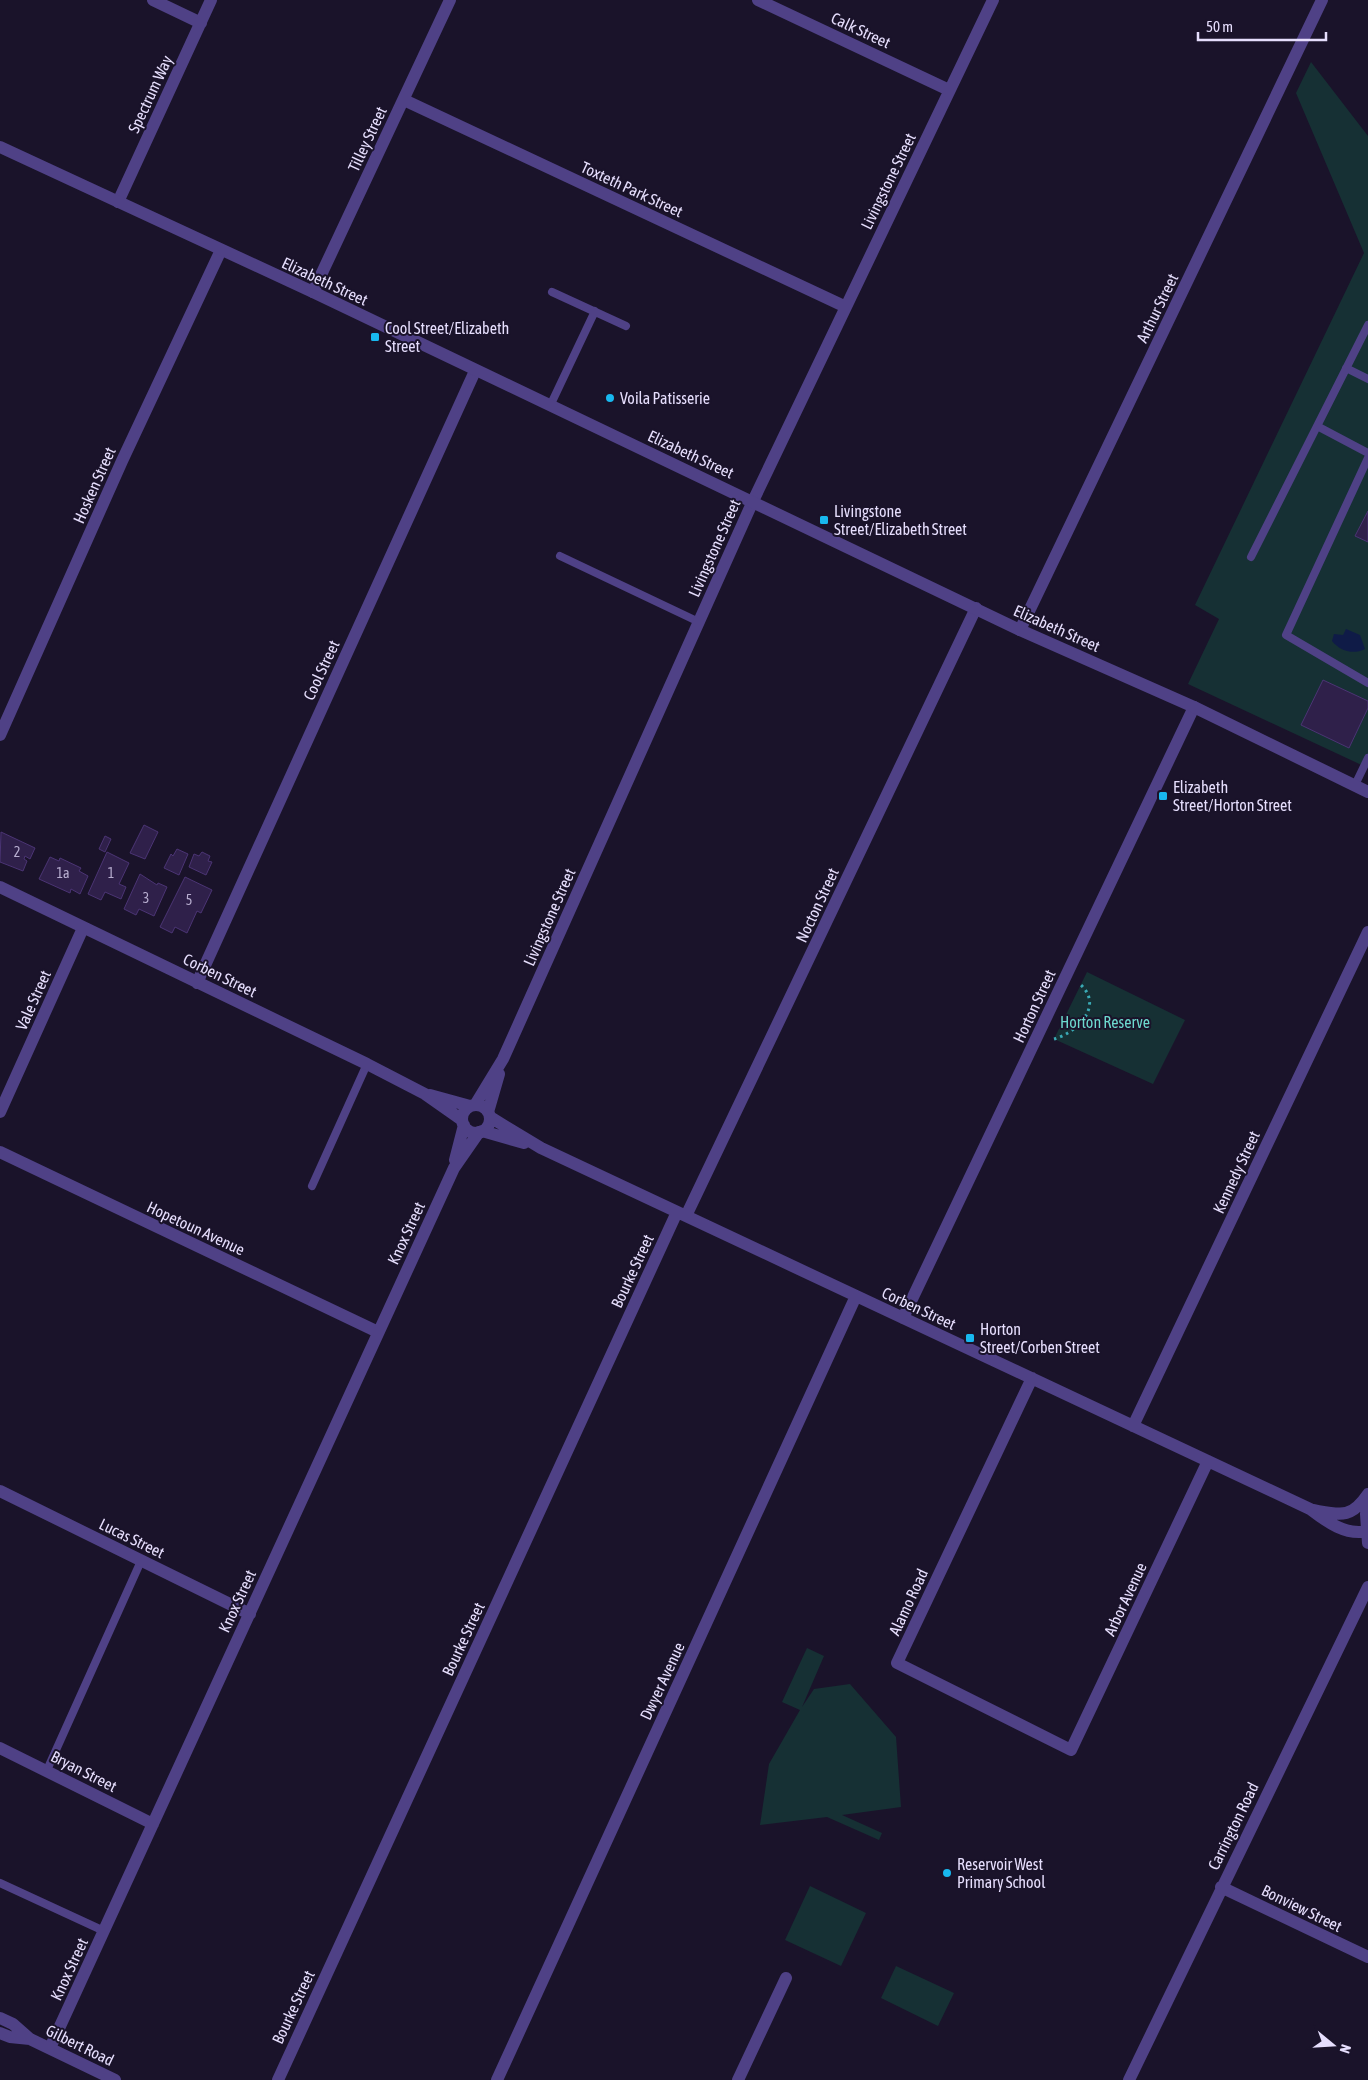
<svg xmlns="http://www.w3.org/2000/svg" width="1368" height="2080" viewBox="0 0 1368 2080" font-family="'Asap Condensed',sans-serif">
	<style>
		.green { fill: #163034 }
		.water { fill: #0f1b47 }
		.building { fill: #2f204a; stroke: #4b3474 }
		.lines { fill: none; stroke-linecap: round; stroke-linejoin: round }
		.path { stroke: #3aaab5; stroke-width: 3; stroke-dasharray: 2.5 4; stroke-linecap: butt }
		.service { stroke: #4f4186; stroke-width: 8 }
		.minor { stroke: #4f4186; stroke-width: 12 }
		.tertiary { stroke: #4f4186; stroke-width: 12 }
		.poi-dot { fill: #18b8ef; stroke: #1a132a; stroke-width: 2 }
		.labels { text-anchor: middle; stroke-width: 4; stroke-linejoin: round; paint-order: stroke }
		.number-label { font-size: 14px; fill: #b8aed0 }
		.street-label { font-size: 16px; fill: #e6defd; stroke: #1a132a }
		.poi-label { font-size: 16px; fill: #e6defd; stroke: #1a132a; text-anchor: start }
		.park-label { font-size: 16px; fill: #6dd9cf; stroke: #1a132a }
	</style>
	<rect width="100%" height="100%" fill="#1a132a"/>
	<!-- green -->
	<path class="green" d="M1311 62 1368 136V768L1188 684 1219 619 1195 605 1364 253 1296 93Z
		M1087 972 1185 1020 1153 1084 1054 1039Z
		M807 1648 824 1656 802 1707 814 1689 850 1684 896 1737 901 1807 842 1815 882 1833 879 1840 827 1817 760 1825 769 1764 800 1710 782 1702Z
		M810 1886 866 1913 841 1966 785 1940Z
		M896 1966 954 1993 938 2026 881 1998Z"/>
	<!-- water -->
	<path class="water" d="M1346 629 1360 635 1365 649C1353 655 1340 651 1332 641L1334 634 1343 635Z"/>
	<!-- building -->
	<path class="building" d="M1368 511V542L1355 536Z
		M1323 680 1368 701V708L1349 748 1301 725Z
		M144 825 158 832 145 859 130 853Z
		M1 832 35 848 30 859 25 856 24 859 27 861 23 871 0 862Z
		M105 836 111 839 105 852 99 849Z
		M177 849 188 854 179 875 164 868 171 854 173 856Z
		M107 852 129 863 119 884 126 887 121 899 105 892 101 900 88 894Z
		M202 852 210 856 208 861 212 862 206 875 189 867 194 854 199 856Z
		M50 857 59 861 60 858 81 868 79 871 88 876 80 894 71 889 70 893 39 879Z
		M140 874 157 885 158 883 167 887 154 916 139 909 136 915 124 909Z
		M185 877 212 890 201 913 197 911 187 933 175 927 172 933 160 927Z"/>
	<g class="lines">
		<!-- path -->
		<path class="path" d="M1054 1039C1076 1033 1104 1007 1081 985"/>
		<!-- service -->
		<path class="service" d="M552 292 626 326
			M1346 368 1368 379
			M550 406 595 311
			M1317 426 1368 453
			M1368 458 1286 635 1368 683
			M560 556 699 622
			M1251 557 1368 325
			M1355 785 1368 758
			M312 1186 367 1064
			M47 1770 141 1561
			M0 1883 104 1931"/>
		<!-- minor -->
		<path class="minor" d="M153 0 201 23
			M758 0 949 90
			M404 100 846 307
			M118 202 211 0
			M313 292 450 0
			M1020 630 1322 0
			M0 735 122 461 221 250
			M0 887 367 1064 425 1094 462 1120
			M197 983 475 371
			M430 1095 470 1106
			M475 1105 503 1059 753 501 993 0
			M462 1119a14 14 0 1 1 28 0a14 14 0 1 1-28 0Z
			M0 1112 83 928
			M488 1112 499 1074
			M490 1117 541 1148 1310 1509C1327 1522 1346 1536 1368 1531
			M482 1131 524 1143
			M0 1152 378 1332
			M455 1160 464 1125
			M686 1216 976 608
			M903 1318 1194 707
			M1032 1378 897 1663 1071 1750 1208 1461
			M1133 1426 1368 932
			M0 1491 250 1614
			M1368 1496 1366 1514 1368 1543
			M1313 1510C1341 1515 1351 1519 1368 1494
			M0 1748 153 1824
			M1221 1887 1368 1957
			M50 2048 454 1168 479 1132
			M278 2080 677 1212
			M497 2080 856 1296
			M738 2080 786 1978
			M1129 2080 1368 1587"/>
		<!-- tertiary -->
		<path class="tertiary" d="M0 147 313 292 1020 630 1194 707 1368 792
			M0 2018 13 2024 30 2039
			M0 2033 10 2037 30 2039 115 2080"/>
	</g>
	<!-- markers -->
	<g class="poi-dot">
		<rect x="370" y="332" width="10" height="10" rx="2.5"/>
		<circle cx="610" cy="398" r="5"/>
		<rect x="819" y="515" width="10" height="10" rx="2.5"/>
		<rect x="1158" y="791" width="10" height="10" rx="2.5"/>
		<rect x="965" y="1333" width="10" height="10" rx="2.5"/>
		<circle cx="947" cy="1873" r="5"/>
	</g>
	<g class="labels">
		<!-- number labels -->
		<g class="number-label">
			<text x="17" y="857">2</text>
			<text x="63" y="878">1a</text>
			<text x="111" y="878">1</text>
			<text x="146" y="903">3</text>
			<text x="189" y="905">5</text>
		</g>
		<!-- street labels -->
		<g class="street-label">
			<text transform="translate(861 30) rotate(25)" y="6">Calk Street</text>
			<text transform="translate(150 94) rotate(-65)" y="6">Spectrum Way</text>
			<text transform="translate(367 139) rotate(-65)" y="6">Tilley Street</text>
			<text transform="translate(888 181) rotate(-64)" y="6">Livingstone Street</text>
			<text transform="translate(632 189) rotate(25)" y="6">Toxteth Park Street</text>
			<text transform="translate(325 281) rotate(25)" y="6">Elizabeth Street</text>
			<text transform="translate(1157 308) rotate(-64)" y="6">Arthur Street</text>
			<text transform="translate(691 454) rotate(25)" y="6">Elizabeth Street</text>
			<text transform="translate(94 485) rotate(-66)" y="6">Hosken Street</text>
			<text transform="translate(714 548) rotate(-66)" y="6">Livingstone Street</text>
			<text transform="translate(1057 628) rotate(24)" y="6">Elizabeth Street</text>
			<text transform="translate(321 670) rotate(-65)" y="6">Cool Street</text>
			<text transform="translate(817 905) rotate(-65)" y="6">Nocton Street</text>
			<text transform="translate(549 917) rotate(-66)" y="6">Livingstone Street</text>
			<text transform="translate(220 975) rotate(26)" y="6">Corben Street</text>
			<text transform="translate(33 1000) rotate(-66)" y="6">Vale Street</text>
			<text transform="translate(1034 1006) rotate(-65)" y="6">Horton Street</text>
			<text transform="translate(1236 1172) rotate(-65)" y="6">Kennedy Street</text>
			<text transform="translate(196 1228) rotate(25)" y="6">Hopetoun Avenue</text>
			<text transform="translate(406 1233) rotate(-65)" y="6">Knox Street</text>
			<text transform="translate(632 1271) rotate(-65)" y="6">Bourke Street</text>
			<text transform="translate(919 1308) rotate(25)" y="6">Corben Street</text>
			<text transform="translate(132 1538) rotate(26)" y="6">Lucas Street</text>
			<text transform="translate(1125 1599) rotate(-65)" y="6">Arbor Avenue</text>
			<text transform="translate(237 1601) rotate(-65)" y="6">Knox Street</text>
			<text transform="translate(908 1602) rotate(-65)" y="6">Alamo Road</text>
			<text transform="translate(463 1639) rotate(-65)" y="6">Bourke Street</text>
			<text transform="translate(662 1681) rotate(-65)" y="6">Dwyer Avenue</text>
			<text transform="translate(84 1771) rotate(27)" y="6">Bryan Street</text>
			<text transform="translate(1233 1826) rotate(-64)" y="6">Carrington Road</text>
			<text transform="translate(1302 1908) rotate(26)" y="6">Bonview Street</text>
			<text transform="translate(69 1969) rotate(-65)" y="6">Knox Street</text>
			<text transform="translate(293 2007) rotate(-65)" y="6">Bourke Street</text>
			<text transform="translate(80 2045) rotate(26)" y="6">Gilbert Road</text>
		</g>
		<!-- poi labels -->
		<g class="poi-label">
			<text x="385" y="334">Cool Street/Elizabeth<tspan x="385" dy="18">Street</tspan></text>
			<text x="620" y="404">Voila Patisserie</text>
			<text x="834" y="517">Livingstone<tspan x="834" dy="18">Street/Elizabeth Street</tspan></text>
			<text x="1173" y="793">Elizabeth<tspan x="1173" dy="18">Street/Horton Street</tspan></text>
			<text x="980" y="1335">Horton<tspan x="980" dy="18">Street/Corben Street</tspan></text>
			<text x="957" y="1870">Reservoir West<tspan x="957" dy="18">Primary School</tspan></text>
		</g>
		<!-- park labels -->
		<g class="park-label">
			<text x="1105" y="1028">Horton Reserve</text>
		</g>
	</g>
	<!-- north arrow -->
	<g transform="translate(1333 2045) rotate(108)" stroke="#1a132a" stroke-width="4" paint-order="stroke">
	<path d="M0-4L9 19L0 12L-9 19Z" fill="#e6defd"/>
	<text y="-8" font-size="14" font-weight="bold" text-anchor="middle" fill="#e6defd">N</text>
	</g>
	<!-- scale -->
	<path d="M1198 32v8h128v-8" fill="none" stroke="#e6defd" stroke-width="2.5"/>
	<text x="1206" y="32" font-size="15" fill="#e6defd" stroke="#1a132a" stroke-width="4" paint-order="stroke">50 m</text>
</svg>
